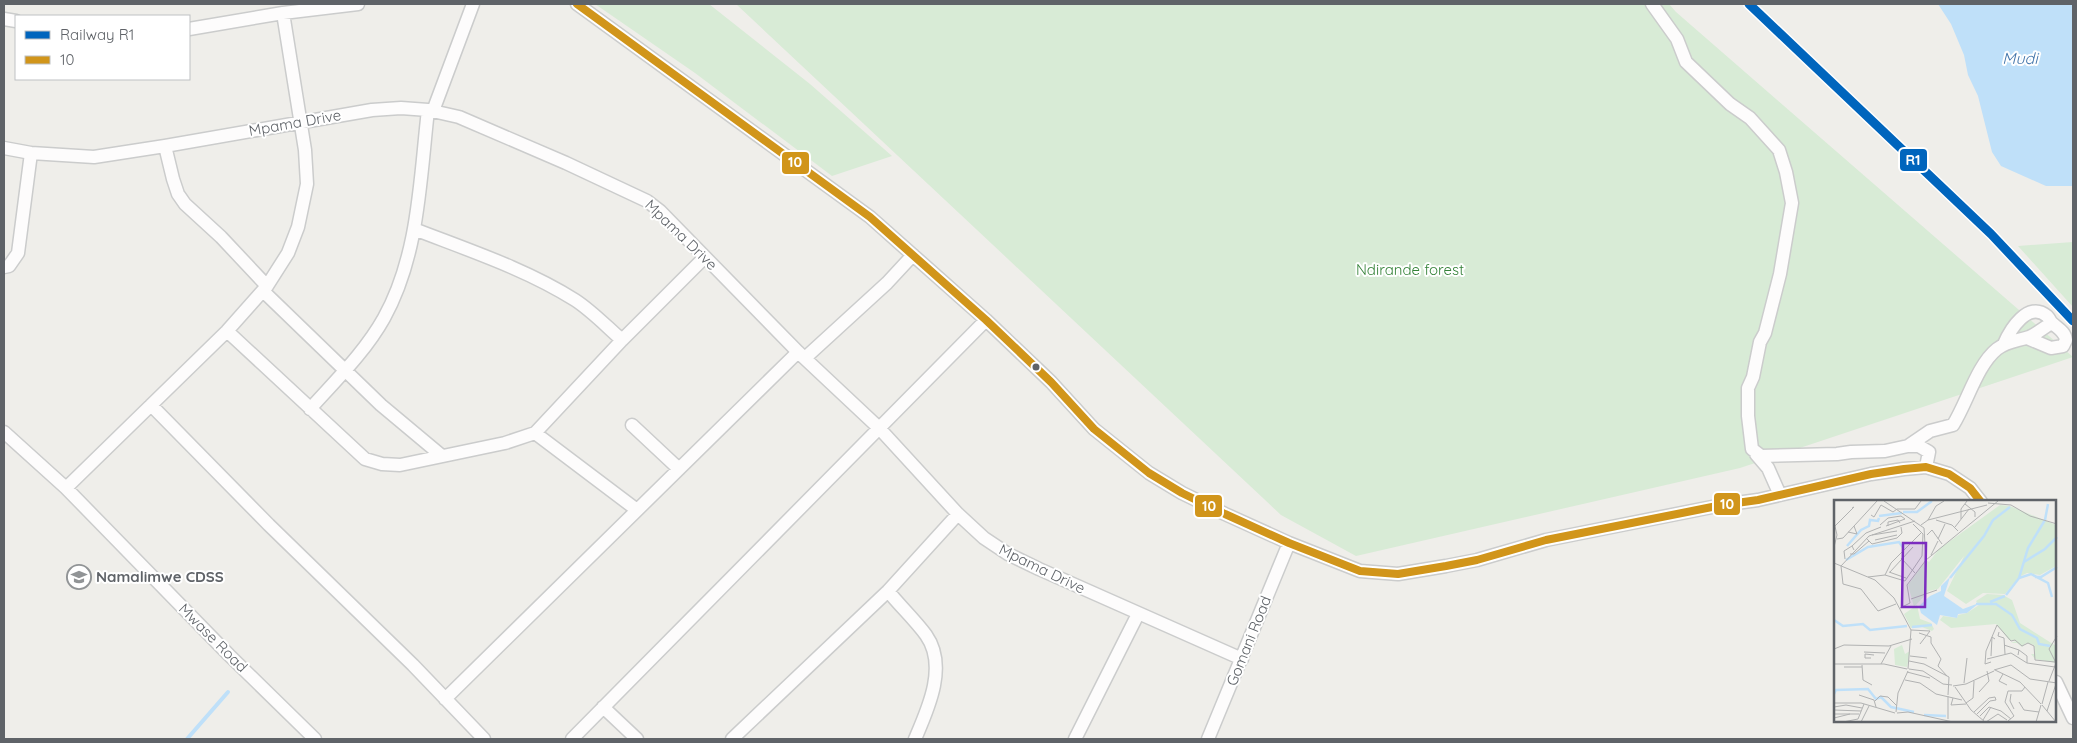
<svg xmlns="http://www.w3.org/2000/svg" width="2077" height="743" viewBox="0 0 2077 743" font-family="Quicksand,sans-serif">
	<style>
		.green { fill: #d8ebd6 }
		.water { fill: #bfe0f9 }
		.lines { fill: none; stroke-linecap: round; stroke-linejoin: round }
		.stream { stroke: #bfe0f9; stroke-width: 4 }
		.minor-casing { stroke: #cbcccc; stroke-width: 15 }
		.minor { stroke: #fdfcfc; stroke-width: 12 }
		.bus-1-casing { stroke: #fff; stroke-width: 11 }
		.bus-1 { stroke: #d1951a; stroke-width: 8 }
		.rail-1-casing { stroke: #fff; stroke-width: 12 }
		.rail-1 { stroke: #0065bd; stroke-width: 9 }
		.bus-dot { fill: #5f6368; stroke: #fff; stroke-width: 2 }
		.labels { text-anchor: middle; stroke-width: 4; stroke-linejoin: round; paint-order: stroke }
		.street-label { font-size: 15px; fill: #5f6368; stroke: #fff }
		.park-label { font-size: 15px; fill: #348238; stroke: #fff }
		.poi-label { font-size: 15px; font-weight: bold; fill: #5f6368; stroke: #fff; text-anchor: start }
		.water-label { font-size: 16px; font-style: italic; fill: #4174aa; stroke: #fff }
		.inset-river { fill: none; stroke: #bfe0f9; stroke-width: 2.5 }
		.inset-road { fill: none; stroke: #b1b2b2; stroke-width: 1 }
		.view { fill: #7b2cbf; fill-opacity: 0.15; stroke: #7b2cbf; stroke-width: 2.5 }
		.inset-edge { fill: none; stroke: #5f6368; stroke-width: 2.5 }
		.line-badge { stroke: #fff; stroke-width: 2 }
		.badge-label { font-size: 14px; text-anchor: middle; font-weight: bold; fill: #fff }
	</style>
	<rect width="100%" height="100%" fill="#efeeea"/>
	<!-- green -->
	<path class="green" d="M595 4H709L810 84 892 156 832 176 695 73Z
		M736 4H1669L1676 12 2073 357 1740 468 1356 556 1281 515Z
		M2073 242V307L2018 246Z"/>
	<!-- water -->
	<path class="water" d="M1938 4H2073V186H2046L2001 166 1992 152 1978 96 1968 75 1964 55 1951 24Z"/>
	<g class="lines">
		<!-- stream -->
		<path class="stream" d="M187 739 228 692"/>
		<defs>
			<path id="minor" d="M577 4 870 217 986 320 1051 382 1094 429 1149 473 1182 493 1225 514 1289 543 1360 571 1398 574 1446 566 1477 560 1546 540 1722 505 1758 500 1871 474 1904 469 1926 467 1949 474 1970 488 1981 502
				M1652 4 1677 39 1686 62 1730 104 1750 118 1779 150 1786 172 1792 203 1780 274 1765 333 1760 342 1753 377 1748 388V416L1752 449 1761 456 1837 454 1851 452 1885 451 1908 446H1919L1929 452 1926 467
				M4 19 16 21
				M189 29 283 13 358 4
				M433 111 473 4
				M165 146 173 179 178 194 185 204 221 237 267 286
				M4 148 31 153 94 157 165 146 372 110 401 108 428 110 459 117 566 163 647 201 660 211 798 352 879 428 958 514 984 538 1008 554 1039 569 1242 659
				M414 229C468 250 526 269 575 300 592 311 607 327 622 340
				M4 267 9 266 18 253 31 153
				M263 291 381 405 442 456
				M227 331 365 459 382 464 400 465 505 443 535 433 622 340 705 257
				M2004 344C2010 330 2028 300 2047 316 2049 318 2050 320 2051 322 2057 328 2065 331 2066 340L2063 346 2051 348 2027 338
				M805 358 887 283 913 255
				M151 405 269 525 413 665 484 739
				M310 409C336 380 365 352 384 318 419 255 420 179 428 110
				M632 425 679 469
				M4 432 66 488 229 655 315 739
				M535 433 637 510
				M1908 446 1930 431 1953 425C1967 403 1977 365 1997 349 2007 341 2017 341 2029 337 2037 334 2044 327 2052 323
				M1756 454 1768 468 1780 495
				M66 488 227 331 267 286 288 253 298 227 307 184 305 150 283 13
				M888 591C900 606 915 620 926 635 948 666 928 709 915 739
				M2056 682 2073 718
				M445 699 798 352
				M603 707 637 739
				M572 739 986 320
				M732 739 888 591 958 514
				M1075 739 1138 614
				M1208 739 1289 543"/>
		</defs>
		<!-- minor casing -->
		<use href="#minor" class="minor-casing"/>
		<!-- minor -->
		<use href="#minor" class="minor"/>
		<defs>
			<path id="bus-1" d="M577 4 870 217 986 320 1051 382 1094 429 1149 473 1182 493 1225 514 1289 543 1360 571 1398 574 1446 566 1477 560 1546 540 1722 505 1758 500 1871 474 1904 469 1926 467 1949 474 1970 488 1981 502"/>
		</defs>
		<!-- bus-1 casing -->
		<use href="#bus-1" class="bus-1-casing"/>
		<!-- bus-1 -->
		<use href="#bus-1" class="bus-1"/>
		<defs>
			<path id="rail-1" d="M1749 4 1991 234 2073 321"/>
		</defs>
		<!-- rail-1 casing -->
		<use href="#rail-1" class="rail-1-casing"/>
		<!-- rail-1 -->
		<use href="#rail-1" class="rail-1"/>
	</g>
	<!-- icons -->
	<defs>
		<symbol id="school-ring" viewBox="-11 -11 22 22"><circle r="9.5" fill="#fff" stroke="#919496" stroke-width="1.5"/><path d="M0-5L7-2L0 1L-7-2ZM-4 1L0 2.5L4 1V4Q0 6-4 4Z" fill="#919496"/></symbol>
	</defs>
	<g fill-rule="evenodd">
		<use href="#school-ring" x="65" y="563" width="28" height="28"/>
	</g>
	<!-- markers -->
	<circle class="bus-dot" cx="1036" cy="367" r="4.5"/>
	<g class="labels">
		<!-- street labels -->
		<g class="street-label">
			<text transform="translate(295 123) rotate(-10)" y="5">Mpama Drive</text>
			<text transform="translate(681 235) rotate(44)" y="5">Mpama Drive</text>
			<text transform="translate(1042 569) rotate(26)" y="5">Mpama Drive</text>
			<text transform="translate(213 638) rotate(45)" y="5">Mwase Road</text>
			<text transform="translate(1249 641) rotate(-68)" y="5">Gomani Road</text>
		</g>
		<!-- park labels -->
		<g class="park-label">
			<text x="1410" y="275">Ndirande forest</text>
		</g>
		<!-- poi labels -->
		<g class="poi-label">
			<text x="96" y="582">Namalimwe CDSS</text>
		</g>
		<!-- water labels -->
		<g class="water-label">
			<text x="2020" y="64">Mudi</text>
		</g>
	</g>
	<!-- overview -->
	<g transform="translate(1834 500)">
		<rect width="222" height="222" fill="#efeeea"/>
		<path d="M166 5 176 6 222 25V66L206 75 193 73 185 77 171 94 149 93 132 104 113 91 130 56 104 89 95 91 80 107 74 85 92 60 95 62 105 49ZM153 94 169 95 178 100 186 123 222 146V163L201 159 197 154H201L200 145 192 143 188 147 183 143H177L182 141 175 140 162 124 117 128 106 120 109 116 123 118 124 115 133 113 145 105 142 101ZM83 105 86 119 97 123 100 129 98 131 88 127 77 128 70 114ZM68 145 71 154 76 151 73 167 61 165 60 149Z" fill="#d8ebd6"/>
		<path d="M116 77 110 96 129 109 145 103 133 113 124 114 123 118 106 115 103 125 87 113 85 106 96 96 107 91V86Z" fill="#bfe0f9"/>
		<path class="inset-river" d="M69 12H83L98 1M45 16 68 13M13 46 27 30 35 26 36 20 44 21 45 18M12 60 34 47 65 42 70 49M190 62 211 49 223 37M201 77H207L223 67M116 78 150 36 159 20 176 7M185 78 194 48 211 20 214 4M172 95 185 78 197 74 214 83 218 97M156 102 171 96M142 104H162L178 115 186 129 203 138 205 144 216 146M0 120 9 126 29 124 36 130 73 126M78 127 98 125M0 194 2 190 34 189 42 199 47 197 57 207 80 212M90 215 112 216"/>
		<path class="inset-road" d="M50 1 90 28 92 60M154 3 177 5 196 16 223 24M131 4 141 12V17M63 9H81L87 1M37 15 40 17 47 5 59 12 63 9M127 19V9L133 1M94 20 102 6 110 1M102 20 118 25 124 31M0 22 3 35 0 47M46 25 54 18 67 16 71 19M87 25 94 20 153 5M1 26 20 7 18 8M52 26 71 19M54 26V22L64 20 66 23M121 27 135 9M14 32 23 34 20 26M38 35 63 31M93 35 98 30 108 44M32 38 38 44 63 38 68 33 67 27M3 39 9 38 43 1M104 39 111 24M41 40 63 35M20 50 18 46 32 33 47 27M16 54H20L35 41M97 55 104 41M67 58 81 73M11 59 10 51 18 46M0 63 41 80 60 98 77 130 74 169M7 66 35 36 81 21M7 66 9 84 27 89 44 111 62 104M55 72 72 78M56 72 79 47M51 75 57 63 88 32M34 77 51 75 71 81M71 81 88 56 89 34 79 24M77 99 103 90M66 108 76 103 73 85 92 60 164 1M77 130 96 131 86 144M165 132 164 136 170 138 171 154M85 133 97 137V143L107 159 104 166 113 176M170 145 185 150M0 149 10 145 55 146 78 139M30 152 51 153M184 155 185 150 193 156V163M76 156 93 158M157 156 158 137 161 139M37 158H31V154L40 155M153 159 177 153 193 163 221 167M75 161 90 164 115 177 114 195M157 162 151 164 152 151 163 125 177 141 181 140 188 146 194 143 200 146 201 160 221 162M0 164H50L73 169M47 164 57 146M28 165 29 180 38 185M10 167H28M75 169 89 171 109 184 118 185M160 170 177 165 196 179 223 183M161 170 186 182 207 204M73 172 96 178M169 174 165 181 173 185M71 180 86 183 102 194 128 200M215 181 222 163 215 149 223 136M130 183 133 158M119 186 132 184 160 171M121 187 137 210 151 222M145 192 155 181 153 171M177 194 176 201 180 209M25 195 40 200 42 207M119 198 117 205 132 204M41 201 46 196 54 197 63 206M185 202 190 210 205 212M0 203H27L61 213M132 203 139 198 140 181M208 204 214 182M208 205 222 222M0 207 12 205 28 208M0 210 27 211M213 211 222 184M62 212 64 193 74 171M140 212 155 198 161 197 162 200M63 213 74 212 119 222M0 214H25M143 214 156 201 162 200M146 216 155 207 167 211 177 219M0 218 16 214M114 219V196M149 220 157 207M174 221 180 216 171 202 174 191H188L191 187M9 222 24 219 30 204M27 222 35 206M152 222 164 214 173 220M202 222 207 205"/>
		<path class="view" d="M69 43H92L91 107H68Z"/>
		<rect width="222" height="222" class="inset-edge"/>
	</g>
	<g class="line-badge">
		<rect x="1899" y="148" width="29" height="24" rx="5" fill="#0065bd"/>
		<rect x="781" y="151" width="29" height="24" rx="5" fill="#d1951a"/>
		<rect x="1713" y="492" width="28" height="24" rx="5" fill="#d1951a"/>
		<rect x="1194" y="494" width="29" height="24" rx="5" fill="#d1951a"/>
	</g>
	<g class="badge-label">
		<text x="1913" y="165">R1</text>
		<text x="795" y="167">10</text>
		<text x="1727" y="509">10</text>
		<text x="1209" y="511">10</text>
	</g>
	<!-- border -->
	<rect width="2077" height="743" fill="none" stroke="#5f6368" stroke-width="10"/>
	<!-- legend -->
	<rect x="15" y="15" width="175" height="65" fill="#ffffff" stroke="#bfc1c3"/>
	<rect x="25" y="31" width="25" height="8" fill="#0065bd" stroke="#bfc1c3"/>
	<text x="60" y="40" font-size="15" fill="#5f6368">Railway R1</text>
	<rect x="25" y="56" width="25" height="8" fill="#d1951a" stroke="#bfc1c3"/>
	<text x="60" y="65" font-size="15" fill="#5f6368">10</text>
</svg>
